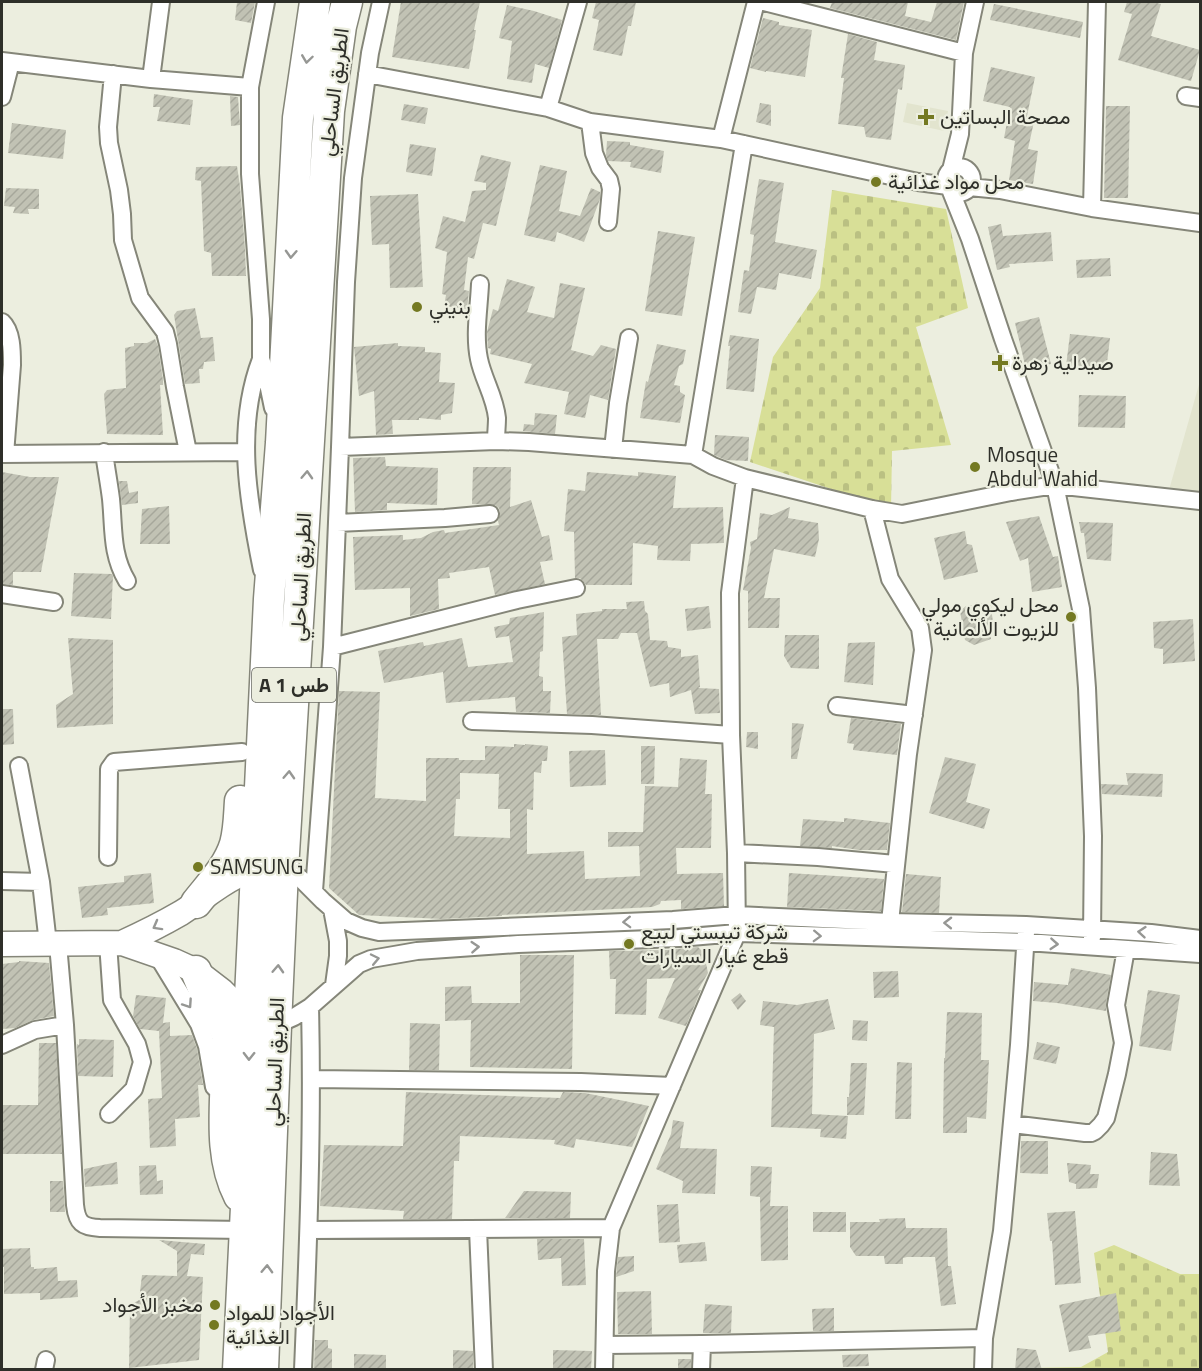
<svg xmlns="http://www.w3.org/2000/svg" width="1202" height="1371" viewBox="0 0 1202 1371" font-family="'Titillium Web',Vazirmatn,sans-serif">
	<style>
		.built { fill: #e2e4ce }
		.cemetery { fill: url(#cemetery-stones) }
		.building { fill: url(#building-hatch); fill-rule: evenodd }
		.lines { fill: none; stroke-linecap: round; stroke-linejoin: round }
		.street-casing { stroke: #858679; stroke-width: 20 }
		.secondary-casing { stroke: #858679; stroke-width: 27 }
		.highway-casing { stroke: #858679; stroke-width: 33 }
		.street { stroke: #fff; stroke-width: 16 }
		.secondary { stroke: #fff; stroke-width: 24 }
		.highway { stroke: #fff; stroke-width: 30 }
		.oneway { stroke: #969794 }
		.poi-dot { fill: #747922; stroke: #eceedf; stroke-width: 2 }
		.labels { text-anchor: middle; stroke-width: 4.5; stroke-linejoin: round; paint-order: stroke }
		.shield { fill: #eceedf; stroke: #676860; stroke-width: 1.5 }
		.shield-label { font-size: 20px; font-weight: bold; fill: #2e2f29 }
		.street-label { font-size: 21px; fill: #2e2f29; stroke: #eceedf }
		.poi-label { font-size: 21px; fill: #2e2f29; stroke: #eceedf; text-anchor: start }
	</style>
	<defs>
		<pattern id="cemetery-stones" width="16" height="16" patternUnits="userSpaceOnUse" patternTransform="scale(1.5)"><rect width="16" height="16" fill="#d8df97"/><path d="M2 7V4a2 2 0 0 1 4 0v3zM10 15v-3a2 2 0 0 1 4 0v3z" fill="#bac082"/></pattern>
		<pattern id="building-hatch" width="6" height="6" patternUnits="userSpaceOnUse" patternTransform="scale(1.5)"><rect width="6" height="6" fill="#c1c2b4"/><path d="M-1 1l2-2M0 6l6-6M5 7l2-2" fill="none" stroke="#a6a79b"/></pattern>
	</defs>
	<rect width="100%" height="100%" fill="#eceedf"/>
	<!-- built -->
	<path class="built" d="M907 103 948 111 944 131 903 122Z
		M1200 381V495L1169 490Z"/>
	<!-- cemetery -->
	<path class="cemetery" d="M832 190 946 209 968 308 916 327 951 445 892 451 891 509 750 462 773 357 820 288Z
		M1114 1245 1180 1274H1200V1369L1033 1370V1368L1081 1367 1108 1352 1094 1253Z"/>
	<!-- building -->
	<path class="building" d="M237 2H255L251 23 235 20Z
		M401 2H480L474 30H476L469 69 392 57Z
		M596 2H636L631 26H628L622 56 593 50 599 20 592 18Z
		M832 2H908L905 16 931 22 937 2H964L956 40 830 8Z
		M1127 2H1153L1161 4 1151 36 1200 50 1191 81 1118 60 1132 14 1124 12Z
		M994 4 1083 22 1080 38 990 20Z
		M507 5 534 11 562 20 549 68 535 64 532 83 507 79 512 41 499 38Z
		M763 18 779 22V25L812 30 805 77 766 71V72L750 68Z
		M848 34 877 42 874 60 905 65 902 90 898 89 891 140 866 137 864 127 838 124 844 78H841Z
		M991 67 1035 77 1027 116 1035 117 1028 149 1038 151 1033 184 1009 180 1015 141 1004 138 1010 107 983 101Z
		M154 94 193 100 190 125 157 121 160 107H153Z
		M230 96 238 97 240 125 231 126Z
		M760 103 771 105V126L756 122Z
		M404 104 428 108 425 124 401 120Z
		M1106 106H1130L1128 198H1104Z
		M12 123 66 130 63 159 8 153Z
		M607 141 630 142V145L664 151 661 173 630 167 631 162 608 161 606 155Z
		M410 144 436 148 432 176 406 172Z
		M481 155 511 162 496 226 483 223 474 259 468 257 464 290 469 291 467 309 444 306 446 295 442 294 447 252 435 248 443 216 465 222 472 191 486 190V183L474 181Z
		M540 165 567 171 559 211 580 216 591 188 600 192V199L584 242 557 232 555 242 524 235Z
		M237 166 240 186 245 249 246 276H212L211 253 204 251 201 181 195 180 196 167Z
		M759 179 784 183 775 242 817 250 811 279 779 273 776 290 757 287 751 314 738 312 744 270 749 271 754 235 750 234Z
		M6 188 39 189V209H28L29 214 13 213 15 207 4 206Z
		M418 194 423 287 390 288 389 244 372 245 370 196Z
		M1001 224 1003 236 1051 232 1053 261 1009 264 1010 267 997 270 988 227Z
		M658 231 695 237 682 316 645 311Z
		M1110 258 1111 276 1077 278 1076 260Z
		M507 279 535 287 527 312 554 318 560 283 585 288 571 350 593 356 601 345 616 349 608 400 590 395 585 418 564 414 569 392 524 383 532 364 490 354 491 349 488 348 487 332 493 309 498 311Z
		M195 308 201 338 213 337 215 361 204 362 203 369H199L200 383 185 384 174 315 177 311Z
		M1039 317 1051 364 1026 369 1015 323Z
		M1070 334 1110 338 1106 371 1066 366Z
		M730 335 759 339 754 392 726 389 730 346H728Z
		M155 339 158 346 163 380V385H160L163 435 107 434 104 394 107 390 126 388 125 348 134 346V343H147Z
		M398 343V346L425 347V352L441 353 439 382 455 383 452 413 441 415V420L419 418V420H392L393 434 376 435 374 391 359 396 354 347Z
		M657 344 686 350 683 364 679 366 674 385 680 386V392L685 395 680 423 640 418 646 381 648 382Z
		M1079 395 1126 396 1125 428 1078 427Z
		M535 413 557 415 555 434 523 431 524 424 534 425Z
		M715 435 749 437 748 461 726 460 714 455Z
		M385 457 386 466 438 468 437 505 387 503V510L355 512 353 458Z
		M473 467H511L510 507 531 500 542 537 549 535 553 560 540 562 545 584 495 595 489 567 449 573 450 578 438 579 439 609 410 616V588L355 590 353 537 403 535V540L421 538 433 532 444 530 445 533 499 525 498 521 500 512 499 508 495 505 472 504Z
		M2 472 30 477H59L41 572H13V585L2 584Z
		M587 472 638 476V472L676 476 673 508 723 507 724 543 691 544 690 561 657 560 658 546 633 543 632 585H586L580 578H575L574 532 564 531 568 489 585 491Z
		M119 481H127L129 493 138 491V503L122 505Z
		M169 506 170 544H140L142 509Z
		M790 507 788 518 818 523 819 539 815 557 774 549 764 598H780L779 628H748V591L743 590 751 548 750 542 757 539 760 513 772 515Z
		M1039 516 1053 557 1058 556 1062 587 1032 592 1028 558 1020 561 1006 522Z
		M1079 522 1113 523 1111 561 1087 559 1084 533H1081Z
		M965 531 967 544 972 545 978 572 944 580 934 538Z
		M74 573 112 574 113 576 111 619 71 616Z
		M644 601 645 611 648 614 650 640 667 641 668 647 681 649V657L698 655 700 687 698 688 719 689 720 713 695 714 691 690 670 697 669 683 650 687 637 633H621L618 639H597L601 715 567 714 562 637 577 635 576 614 602 611V609H627L626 602Z
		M976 602 991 605 994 633 990 634 991 639 974 645 965 640 960 611 966 606 976 605Z
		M709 606 711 628 687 631 685 609Z
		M544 612 543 651 540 652 539 676 543 677V691H551L550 713 516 712 515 697 446 703 443 672 384 683 378 651 423 642 424 646 462 638 468 667 513 662 509 636 496 638 494 627 509 624 510 618Z
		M1193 619 1195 661 1163 664V649L1154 648 1153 622Z
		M785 635H819V669L791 668 784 656Z
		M68 638 113 640V724L57 728 56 705 73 694Z
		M875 642 873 685 844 682 848 643Z
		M339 691 380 692 375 798 426 801V758H459V760H485V746L514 747V744L525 745V744L548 746 547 761H542L541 773 534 772 533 810 527 809V854L584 851 585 879 640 876 639 846 608 847V832H643L645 786 678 787 680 758 707 760 705 794H712L711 848H676L677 874 723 873 724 906 681 909V900L661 901 660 904 652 907 502 915V916L442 919 359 915 329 888ZM460 773 499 774 498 809H510V838L454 836 456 799H460Z
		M2 709H13L14 744 2 745Z
		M851 718 901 724 897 755 853 750 854 744 847 743Z
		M792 723 804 724 797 759H791Z
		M747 732H758V749L746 747Z
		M641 746H655L654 784H641Z
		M605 750 606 785 570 787 569 751Z
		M945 757 976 764 966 802 990 809 984 829 929 813Z
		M1126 773 1163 774 1162 797 1102 794 1101 784 1128 785Z
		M844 818 890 823 887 850H859L832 846V848L800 846 803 819 844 822Z
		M151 873 154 903 107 908 108 915 82 918 78 887 124 882V876Z
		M789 873 884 879 881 911 787 907Z
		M906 874 941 877 939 913 902 912Z
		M698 947 704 953 708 973 698 990H701L686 1026 658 1018 675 978 647 979 646 1015 615 1014 616 979H610L609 951 667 950Z
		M520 955H574L572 1069 470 1067 471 1020 445 1021V987L471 986 472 1003H520Z
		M19 961 49 963 54 1016 33 1020 15 1028 2 1029V964L19 962Z
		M1071 968 1111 975 1106 1003V1011L1057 1003 1033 1001 1034 982 1068 985Z
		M898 971 899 997 874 998 873 972Z
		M1148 990 1180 995 1171 1051 1139 1046Z
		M740 993 746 1001 738 1010 731 1000Z
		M136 995 166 998 163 1023 170 1022V1036L192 1035 197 1049 203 1085H198L200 1117 175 1119 176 1146 150 1148 148 1099 162 1098 159 1031 140 1029 133 1016Z
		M828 999 835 1029 814 1034 812 1114 848 1116 846 1139 820 1137 821 1129 771 1127 774 1027 760 1025 763 1001 797 1005Z
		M947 1012 982 1013 981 1060H989L986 1119 967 1117V1133H943L944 1058H945Z
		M853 1020 868 1021 867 1041 852 1040Z
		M410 1023 440 1024 439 1070H409Z
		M79 1039 114 1040 113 1077 78 1076 77 1044 79 1045Z
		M1037 1042 1060 1047 1056 1064 1033 1059Z
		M39 1043H56L62 1154H2V1105H38Z
		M897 1062 912 1063 911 1119H895Z
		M851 1063H867L864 1115H847V1097H849Z
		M406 1092 560 1098 563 1092 585 1093 649 1106 632 1147 576 1139 574 1148 554 1144 555 1140 460 1136 459 1161H454L452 1219H403L404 1211 320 1206 324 1145 403 1146Z
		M673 1120 684 1122 680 1148 717 1149 715 1194 682 1193 683 1181 656 1169 671 1134Z
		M1021 1141H1048V1174L1020 1173Z
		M1151 1152 1177 1154 1180 1186 1149 1185Z
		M117 1162 118 1184 85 1187 84 1169Z
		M1067 1163 1091 1165 1090 1174H1099L1097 1188 1076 1189V1184L1069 1182Z
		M156 1165 157 1181 163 1180V1194L140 1195 139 1166Z
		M751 1166 772 1167 770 1206H788V1260L761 1261 760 1197 750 1196Z
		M50 1181H63L65 1212H50Z
		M524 1191 571 1192 570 1218H505Z
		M678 1204 680 1242 659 1243 657 1205Z
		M1075 1211 1081 1283 1055 1285 1052 1241H1050L1047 1213Z
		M813 1212H846V1232H813Z
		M905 1218 906 1228H947L948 1266H951L956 1304 941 1306 935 1257H907L903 1258V1264H885L884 1256H856L850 1247V1222H880L879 1219Z
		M537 1239H584L586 1285 562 1286 561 1258 538 1260Z
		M159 1240 205 1244 204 1255 191 1254 187 1276 203 1277 199 1360 129 1368 130 1305 139 1300 142 1275 177 1276V1251Z
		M705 1242 707 1261 679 1263 677 1245Z
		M30 1248 31 1267H34V1269L57 1267 58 1281 77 1280 78 1297 40 1300V1293L4 1294V1267H2V1249Z
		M634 1256V1271L616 1277 618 1257Z
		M651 1291 652 1334H618L617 1292Z
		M1116 1293 1121 1331 1088 1336 1091 1348 1069 1352 1059 1305Z
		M705 1304 732 1306 731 1333H703Z
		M834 1308V1331H813L812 1309Z
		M315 1340H328V1348L332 1349V1370H314Z
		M1017 1348 1036 1350 1042 1370H1015Z
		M453 1350 473 1351V1370H453Z
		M553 1350 592 1351 591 1370H553Z
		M354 1354 386 1355V1370H354Z
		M868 1354 869 1366 843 1367 842 1355Z
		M678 1359H691V1370H678Z"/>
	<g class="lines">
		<defs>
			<path id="street" d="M266 2 250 87V174L261 319V359L266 374 273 408
				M764 2 964 53
				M2 61 151 79 250 87
				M113 74 108 127 109 143 119 190 122 214 123 240 140 298 165 332 168 344 175 387 188 452
				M367 74 548 108 590 122 721 139 918 182 948 186
				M151 79 161 2
				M1186 96 1200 98
				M2 97 11 62
				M548 108 578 2
				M590 122 594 153 600 168 609 180 611 189 608 222
				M721 139 756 2
				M946 180a13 13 0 1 1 26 0a13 13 0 1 1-26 0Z
				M951 170 960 134 964 53 975 2
				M969 187 1000 190 1092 208 1200 223
				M950 189 970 239 1003 339 1055 485 1081 609 1087 688 1093 836 1092 938
				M1092 208 1097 2
				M480 284C479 308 474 335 479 359 483 379 495 397 497 418 497 425 496 434 496 441
				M2 322C12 331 12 351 12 365L5 454
				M261 359C235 427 248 501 262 570
				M340 447 496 441 529 442 693 455 713 466 745 478 872 509 902 514 1011 492 1055 485 1200 501
				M613 449 618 403 629 338
				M104 452C106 468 109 483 111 499 114 529 111 554 127 581
				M2 454 245 452
				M693 455 744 144
				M872 509 890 579 920 628 923 650 908 754 890 922
				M337 523 445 518 490 514
				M2 594 54 602
				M332 647 517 600 576 588
				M837 706 914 715
				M472 721 592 725 731 735
				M19 766 41 882 48 944
				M736 853 818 857 895 864
				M108 857 109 769 114 762 242 752
				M283 870 300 878 323 901 346 921 362 928 379 932 673 920 737 915 890 922 1026 925 1151 933 1200 939
				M2 881 41 882
				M314 891 332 647 340 447 346 282 353 178 370 53 381 2
				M332 909 338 941V956L334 985
				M108 943 112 1000 137 1044 142 1062 134 1089 109 1114
				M58 944 65 1025 75 1205C77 1223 82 1227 100 1228L245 1230
				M157 955 199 1024 207 1046 214 1087
				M276 1025 294 1017 310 1007 359 964 371 959 417 951 518 944 679 938 737 933 1026 942 1200 954
				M2 1045 35 1030 65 1025
				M312 1079 581 1082 672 1086
				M1012 1124 1085 1133H1091L1095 1131 1101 1125 1106 1118 1117 1074 1123 1043 1116 1005 1126 949
				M478 1229 484 1370
				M309 1230 611 1228
				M605 1345 702 1344 984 1338
				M44 1370 46 1360
				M303 1370C308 1249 313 1128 310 1007
				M604 1370 606 1271 611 1228 737 933 736 853 731 735 730 593 745 478
				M701 1370 702 1344
				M983 1370 984 1338 1002 1231 1019 1045 1026 932"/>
			<path id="secondary" d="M122 943C142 934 162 924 181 913 210 895 236 867 272 868
				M2 944 122 943 174 961 196 971 222 991 249 1018 259 1022"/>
			<path id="highway" d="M196 903C210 885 228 867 235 844 239 830 239 815 240 801
				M196 971 208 1000 222 1023 227 1035C228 1044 227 1054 226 1063 226 1107 218 1155 239 1196
				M238 1370 246 1207 249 1018 269 599 281 443 298 118 315 2
				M263 1370 276 1025 283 870 329 111 341 26 347 2"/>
		</defs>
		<!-- street casing -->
		<use href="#street" class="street-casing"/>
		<!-- secondary casing -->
		<use href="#secondary" class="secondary-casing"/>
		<!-- highway casing -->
		<use href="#highway" class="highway-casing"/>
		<!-- street -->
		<use href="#street" class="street"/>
		<!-- secondary -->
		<use href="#secondary" class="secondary"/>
		<!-- highway -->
		<use href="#highway" class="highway"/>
	</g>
	<!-- one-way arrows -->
	<defs><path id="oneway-chevron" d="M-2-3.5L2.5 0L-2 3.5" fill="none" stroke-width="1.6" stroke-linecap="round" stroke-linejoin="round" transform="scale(1.5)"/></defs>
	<g class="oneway">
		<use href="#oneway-chevron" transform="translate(307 59) rotate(98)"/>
		<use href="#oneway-chevron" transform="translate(291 254) rotate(93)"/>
		<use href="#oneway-chevron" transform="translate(307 475) rotate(-87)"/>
		<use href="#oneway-chevron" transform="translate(289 775) rotate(-87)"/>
		<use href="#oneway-chevron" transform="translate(627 922) rotate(178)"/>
		<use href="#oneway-chevron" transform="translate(948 923) rotate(-179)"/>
		<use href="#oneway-chevron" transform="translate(157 926) rotate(151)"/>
		<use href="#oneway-chevron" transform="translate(1142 932) rotate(-175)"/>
		<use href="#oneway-chevron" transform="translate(817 936) rotate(2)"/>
		<use href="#oneway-chevron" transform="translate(1054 944) rotate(4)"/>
		<use href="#oneway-chevron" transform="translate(475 947) rotate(-4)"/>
		<use href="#oneway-chevron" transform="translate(375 959) rotate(-12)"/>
		<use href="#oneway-chevron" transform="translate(278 969) rotate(-87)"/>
		<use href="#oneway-chevron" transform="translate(188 1004) rotate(56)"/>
		<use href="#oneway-chevron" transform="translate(249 1056) rotate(91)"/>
		<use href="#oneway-chevron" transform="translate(267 1269) rotate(-88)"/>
	</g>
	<!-- markers -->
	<g class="poi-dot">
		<path d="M923 108h6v6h6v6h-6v6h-6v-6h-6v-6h6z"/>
		<circle cx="876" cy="182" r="6"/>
		<circle cx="417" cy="307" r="6"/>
		<path d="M997 354h6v6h6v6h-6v6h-6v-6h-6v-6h6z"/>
		<circle cx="975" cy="467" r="6"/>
		<circle cx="1071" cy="617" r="6"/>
		<circle cx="198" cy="867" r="6"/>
		<circle cx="629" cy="944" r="6"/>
		<circle cx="215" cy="1305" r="6"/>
		<circle cx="214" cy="1325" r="6"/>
	</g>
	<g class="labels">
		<!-- shield labels -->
		<rect class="shield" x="252" y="668" width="84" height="34" rx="4.5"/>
		<g class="shield-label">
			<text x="294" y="692">A 1 طس</text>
		</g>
		<!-- street labels -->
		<g class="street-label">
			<text transform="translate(334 92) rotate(-83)" y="7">الطريق الساحلي</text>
			<text transform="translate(301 577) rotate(-87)" y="7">الطريق الساحلي</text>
			<text transform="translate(275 1062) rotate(-88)" y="7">الطريق الساحلي</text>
		</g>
		<!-- poi labels -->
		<g class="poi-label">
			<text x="940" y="124">مصحة البساتين</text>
			<text x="888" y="189">محل مواد غذائية</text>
			<text x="429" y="314">بنيني</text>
			<text x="1012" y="370">صيدلية زهرة</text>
			<text x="987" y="462">Mosque<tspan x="987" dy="24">Abdul Wahid</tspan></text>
			<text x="1059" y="612" text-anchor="end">محل ليكوي مولي<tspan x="1059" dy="24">للزيوت الألمانية</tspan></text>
			<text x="210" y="874">SAMSUNG</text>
			<text x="641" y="939">شركة تيبستي لبيع<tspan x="641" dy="24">قطع غيار السيارات</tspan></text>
			<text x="203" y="1312" text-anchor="end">مخبز الأجواد</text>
			<text x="226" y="1320">الأجواد للمواد<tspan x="226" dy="24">الغذائية</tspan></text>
		</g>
	</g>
	<!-- border -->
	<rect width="1202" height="1371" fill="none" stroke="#2e2f29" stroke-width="6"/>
</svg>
